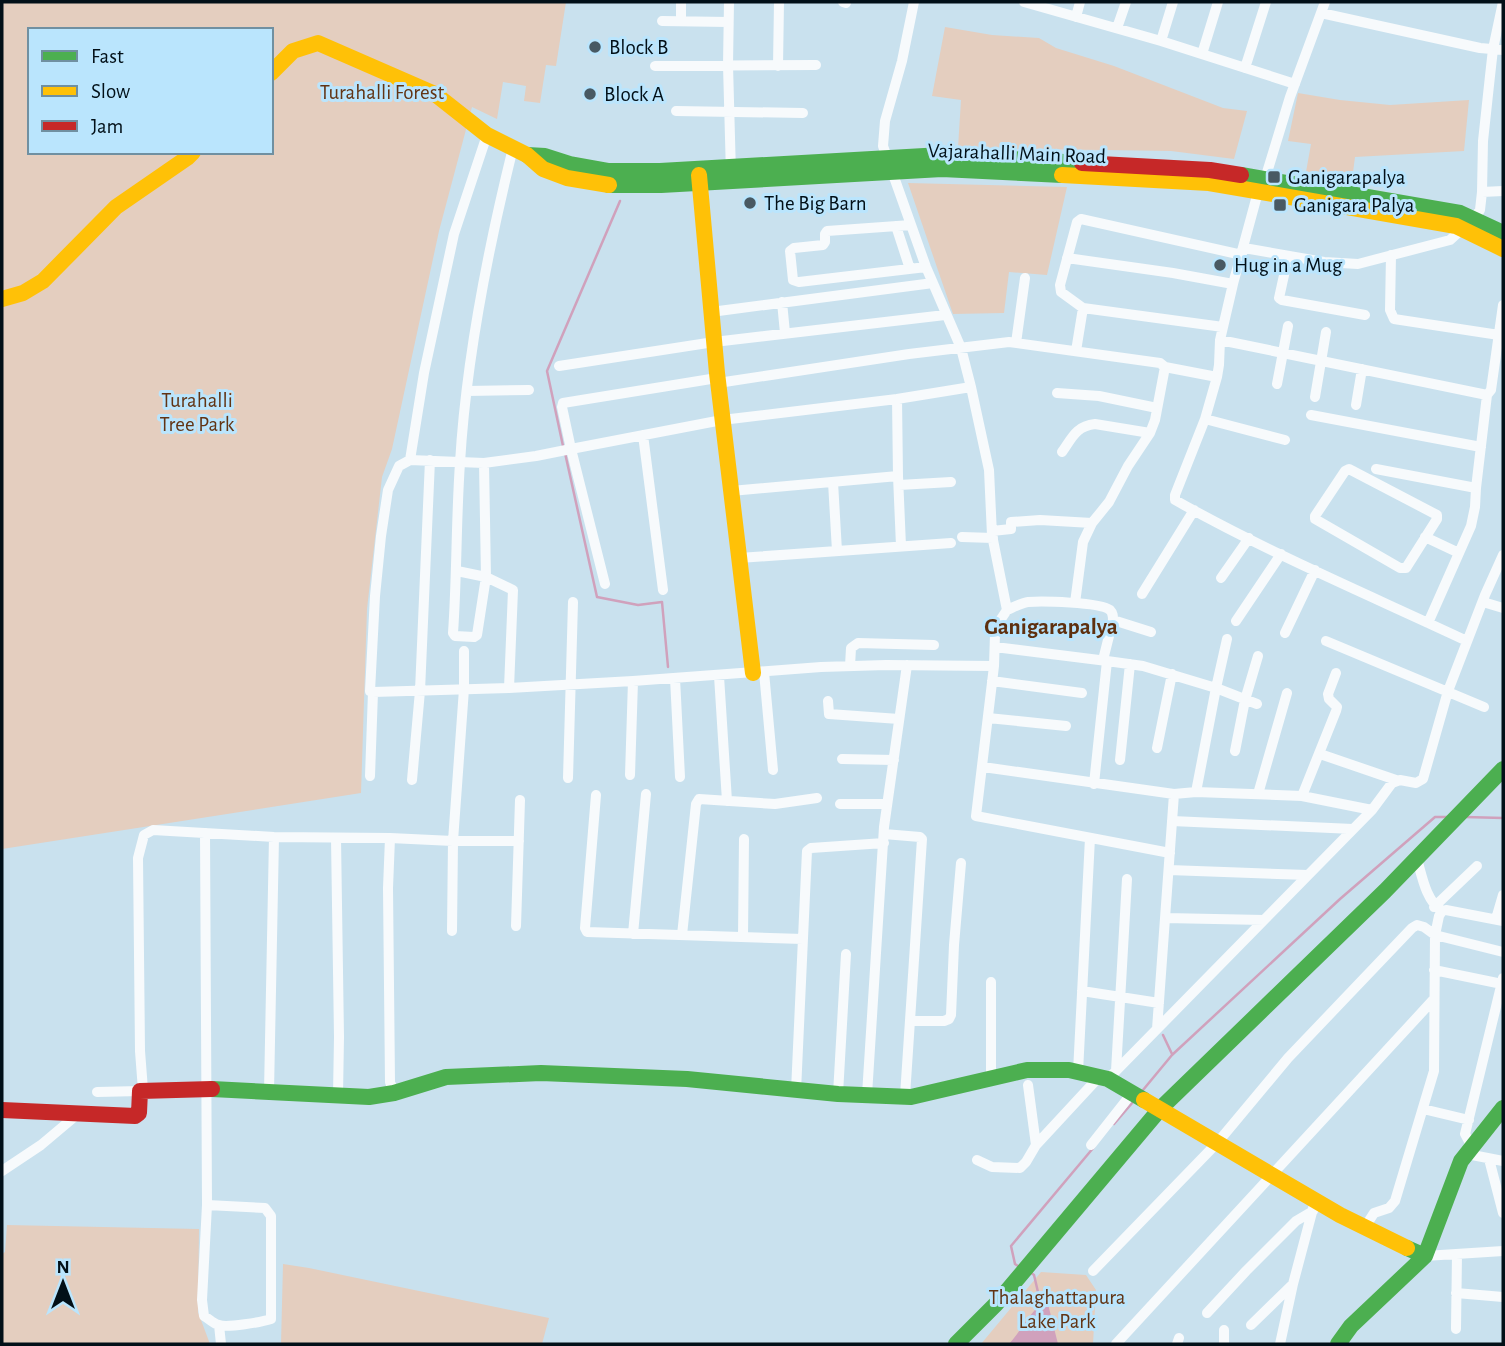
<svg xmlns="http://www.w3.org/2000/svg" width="1505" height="1346" viewBox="0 0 1505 1346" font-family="'Alegreya Sans',sans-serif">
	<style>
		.green { fill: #e4cebf; fill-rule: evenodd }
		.water { fill: #d0a1bc }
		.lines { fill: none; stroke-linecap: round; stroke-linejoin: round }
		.stream { stroke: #d0a1bc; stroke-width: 2.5 }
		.street { stroke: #f7fafc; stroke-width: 10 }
		.fast { stroke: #4caf50; stroke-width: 16 }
		.slow { stroke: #ffc107; stroke-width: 16 }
		.jam { stroke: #c62828; stroke-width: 16 }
		.poi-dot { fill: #485963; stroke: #bae5fd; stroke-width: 2.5 }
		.labels { text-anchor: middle; stroke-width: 6; stroke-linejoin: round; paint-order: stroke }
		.poi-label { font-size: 21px; fill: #021018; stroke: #bae5fd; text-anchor: start }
		.park-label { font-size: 21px; fill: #623414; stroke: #bae5fd }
		.street-label { font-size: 21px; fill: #021018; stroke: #bae5fd }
		.neighbourhood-label { font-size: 23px; font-weight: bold; fill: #5e300f; stroke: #bae5fd }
	</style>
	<rect width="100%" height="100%" fill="#c9e1ee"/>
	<!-- green -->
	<path class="green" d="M2 2H566L556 66 546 65 540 103 524 101 526 86 503 82 497 119 472 107 439 231 392 449 382 477 367 609 361 793 2 849ZM30 30H271V152H30Z
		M945 27 992 35 1039 38 1056 48 1114 66 1223 108 1247 111 1234 159 1171 151 958 148 961 100 932 96Z
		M1298 93 1340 100 1390 105 1469 100 1464 151 1355 157 1352 180 1306 172 1311 144 1288 141Z
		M908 183 1067 187 1047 275 1009 272 1004 313 953 314Z
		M7 1225 199 1229 198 1312 210 1344H2V1254L5 1252Z
		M283 1264 309 1268 549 1318 542 1344H281Z
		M1041 1272 1086 1275 1096 1290 1093 1344H981Z"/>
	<!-- water -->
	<path class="water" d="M1047 1300 1058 1344H1009C1022 1330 1031 1309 1047 1300Z"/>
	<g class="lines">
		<!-- stream -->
		<path class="stream" d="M563 446 547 371 620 201
			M565 453 597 597 638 605 662 602 668 667
			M1465 817 1503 818
			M1163 1035 1172 1054
			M1143 1090 1172 1055 1340 899 1435 817H1447
			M1114 1124 1133 1102
			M1018 1266 1015 1264 1011 1246 1094 1147
			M1030 1272 1034 1275 1041 1305"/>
		<!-- street -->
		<path class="street" d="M681 2V21
			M729 2 728 65 731 174
			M843 2 846 3
			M914 2 902 61 885 121 883 146 926 267 961 348 971 387 989 470 992 535 1007 610 999 622 995 634 994 666 976 816 1170 853
			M1024 2 1161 41 1295 84
			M1325 2 1290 97 1265 179 1258 192 1233 284 1223 327 1220 340 1219 365 1217 377 1205 419 1175 495V500C1269 553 1369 595 1467 641
			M1321 13 1480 48 1503 50
			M1076 17 1080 2
			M662 21 728 22
			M1117 28 1126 2
			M1161 41 1173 2
			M1202 54 1218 2
			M655 66 816 65
			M778 66 779 2
			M1245 68 1266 2
			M676 111 803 113
			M1482 192 1503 191
			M911 225 827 231 825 234V242L823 245 794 248 790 251 793 280 799 282 926 267
			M896 226 910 269
			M1244 248 1324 262 1358 264 1450 240 1474 218 1480 210 1482 192 1483 141 1490 76 1493 49 1503 2
			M1391 255 1390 310 1394 319 1499 335
			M1288 257 1279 298 1282 300 1365 315
			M1067 258 1173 273 1233 284
			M782 302 785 333
			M1083 308 1223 327
			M711 312 933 283
			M1220 340 1487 395 1491 390 1503 305
			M1016 343 1025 278
			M1076 351 1083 308 1061 292 1060 285 1077 222 1081 219 1242 255
			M559 366 714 342 945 315
			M1165 367 1217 377
			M717 378 563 403 562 407 571 449 722 420 897 399 898 476 731 491
			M718 383 909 354 1009 342 1160 363 1165 367 1155 420 1150 433 1128 466 1109 502 1092 523 1083 542 1075 603
			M1277 384 1288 326
			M467 391 529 390
			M1057 393 1099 396 1157 408
			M1315 397 1326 332
			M897 399 971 387
			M1356 405 1362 369
			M1311 415 1481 447
			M1205 419 1285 440
			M643 435 663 590
			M1062 452C1072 438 1076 426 1095 424L1150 433
			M410 460 484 463 486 577 513 590 509 688
			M484 463 536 456 571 449 605 584
			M1349 469 1437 515V519L1406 568H1400L1315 519V516L1345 471Z
			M1376 469 1476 488 1487 395
			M898 476 901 546
			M833 482 837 551
			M899 485 951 482
			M992 531 1011 529V522L1040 520 1092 523
			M962 537 993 538
			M1425 537 1459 553
			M739 558 951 543
			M457 571 486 577 477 635 474 637 455 636 453 633C457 577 456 520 460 463 466 359 488 249 513 148
			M1221 578 1249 538
			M1142 594 1194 510
			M1483 602 1503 608
			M1007 610C1014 607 1021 603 1028 602 1041 601 1100 602 1110 610 1113 613 1113 616 1113 620L1103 660
			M1113 620 1151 632
			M1236 621 1281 554
			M1428 623 1471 526 1475 507 1476 488
			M1285 633 1315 570
			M1326 641 1484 707
			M995 647 1107 661 1094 784
			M1107 661 1143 666 1216 688 1257 704
			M850 666 851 648 858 643 934 645
			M764 672 773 770
			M719 676 727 801
			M675 678 680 777
			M992 681 1082 693
			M373 692 509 688 633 681 821 667 886 665 994 666
			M828 701 829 714 899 719
			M988 718 1066 726
			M1157 748 1172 674
			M1235 751 1245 700 1258 656
			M1320 754 1396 780
			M842 759 894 760
			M1120 760 1130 664
			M983 767 1174 794 1196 792 1302 796 1372 810
			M630 775 633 681
			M370 776 373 692 370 691 375 596 381 536 388 490 399 466 410 460 424 373 454 234 487 135
			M568 778 573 602
			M412 780 420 691 430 460
			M1196 792 1216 688 1227 639
			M1258 794 1287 693
			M596 795 585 928 587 932 803 939
			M1302 796 1336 711 1337 707 1329 699 1328 694 1336 673
			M840 804H887
			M1172 821 1353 829
			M205 833 207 1205 202 1300 204 1316C208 1318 214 1324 219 1325 227 1328 262 1322 271 1319V1216L265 1208 207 1205
			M884 834 920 837 922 839 905 1096
			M336 838 339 1037 338 1095
			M390 838 388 888 390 1082 394 1093
			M1417 859C1422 876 1426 901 1442 911L1446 910 1503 921
			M1169 870 1308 875
			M1434 907 1477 866
			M1165 918 1264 920
			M1496 919 1503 895
			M516 926 520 800
			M452 931 453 841H519
			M633 934 646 794
			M682 935 696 804 699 799 775 804 817 798
			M743 937 744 839
			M1434 970 1502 984
			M1082 991 1159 1003
			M911 1021H944L949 1019 951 1015 954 945 961 863
			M1157 1029 1174 794
			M1116 1071 1127 879
			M1078 1072 1090 838
			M1108 1079 1372 810 1392 783 1400 780 1416 783 1423 779 1448 691 1485 595 1503 555
			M991 1080V982
			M1028 1085 1036 1145
			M143 1090 140 1051 138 858 144 835 153 830 274 837 390 838 453 841 464 689V651
			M796 1091 807 851 811 848 884 843
			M97 1092 140 1091
			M269 1092 274 837
			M838 1094 846 954
			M867 1095 884 827 907 665
			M1423 1109 1469 1120
			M1091 1145 1132 1093
			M1472 1147 1465 1134 1503 978
			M1467 1154 1503 1161
			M1489 1159 1503 1213
			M977 1160 992 1167 1020 1168 1026 1162 1036 1145 1099 1077
			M2 1171 41 1145 79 1113
			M1365 1227 1374 1213 1389 1208 1395 1201 1434 1071 1435 935 1439 916 1442 911
			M1425 1256 1503 1251
			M1093 1271 1218 1142 1288 1058 1412 928 1417 925 1424 927 1435 935 1503 952
			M1456 1293 1503 1297
			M1207 1313 1246 1271 1296 1221 1313 1211
			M219 1325 221 1344
			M1251 1325 1293 1284
			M1456 1329 1457 1254
			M1116 1344 1434 999
			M1177 1344 1179 1338
			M1224 1344V1330
			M1280 1344 1293 1284 1315 1201"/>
		<!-- fast -->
		<path class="fast" d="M527 155 545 156 570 164 609 171H660L942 155 1082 163
			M1241 175 1460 213 1503 233
			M609 185H661L942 169 1062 175
			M212 1089 369 1097 394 1093 446 1077 541 1073 687 1079 838 1094 911 1097 1027 1070H1069L1108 1079 1144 1100
			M1407 1248 1425 1256 1461 1161 1503 1108
			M956 1344 996 1304 1160 1109 1385 891 1503 769
			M1338 1344 1351 1326 1425 1256"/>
		<!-- slow -->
		<path class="slow" d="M271 73 293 51 318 43 435 94 487 135 527 155 543 169 567 178 609 185
			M699 175 717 373 753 673
			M1062 175 1209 183 1456 226 1503 249
			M2 299 23 293 43 281 116 207 187 158 193 152
			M1144 1100 1340 1215 1407 1248"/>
		<!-- jam -->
		<path class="jam" d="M1082 163 1210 170 1241 175
			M2 1110 135 1116 139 1113 140 1091 212 1089"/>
	</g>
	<!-- markers -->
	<g class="poi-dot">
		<circle cx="595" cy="47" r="7"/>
		<circle cx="590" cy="94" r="7"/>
		<rect x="1267" y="170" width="14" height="14" rx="3.5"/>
		<circle cx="750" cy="203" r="7"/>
		<rect x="1273" y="198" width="14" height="14" rx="3.5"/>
		<circle cx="1220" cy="265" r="7"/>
	</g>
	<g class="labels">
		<!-- poi labels -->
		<g class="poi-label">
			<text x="609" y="54">Block B</text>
			<text x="604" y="101">Block A</text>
			<text x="1288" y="184">Ganigarapalya</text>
			<text x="764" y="210">The Big Barn</text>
			<text x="1294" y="212">Ganigara Palya</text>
			<text x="1234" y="272">Hug in a Mug</text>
		</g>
		<!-- park labels -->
		<g class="park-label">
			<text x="382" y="99">Turahalli Forest</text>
			<text x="197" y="407">Turahalli<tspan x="197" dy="24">Tree Park</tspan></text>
			<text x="1057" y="1304">Thalaghattapura<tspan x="1057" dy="24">Lake Park</tspan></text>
		</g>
		<!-- street labels -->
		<g class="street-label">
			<text transform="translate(1017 153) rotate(2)" y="7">Vajarahalli Main Road</text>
		</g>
		<!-- neighbourhood labels -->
		<g class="neighbourhood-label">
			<text x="1051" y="634">Ganigarapalya</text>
		</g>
	</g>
	<!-- border -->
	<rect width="1505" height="1346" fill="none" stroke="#021018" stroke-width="7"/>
	<!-- legend -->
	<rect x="28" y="28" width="245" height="126" fill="#bae5fd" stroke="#7090a1" stroke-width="2"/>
	<rect x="42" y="51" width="35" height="10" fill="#4caf50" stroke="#7090a1" stroke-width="2"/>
	<text x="91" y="63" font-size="21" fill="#021018">Fast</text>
	<rect x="42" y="86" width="35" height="10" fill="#ffc107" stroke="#7090a1" stroke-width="2"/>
	<text x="91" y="98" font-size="21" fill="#021018">Slow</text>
	<rect x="42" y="121" width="35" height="10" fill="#c62828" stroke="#7090a1" stroke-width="2"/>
	<text x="91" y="133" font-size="21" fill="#021018">Jam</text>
	<!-- north arrow -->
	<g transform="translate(63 1283)" stroke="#bae5fd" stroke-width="5" paint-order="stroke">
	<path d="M0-5L12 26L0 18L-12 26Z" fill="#021018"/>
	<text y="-10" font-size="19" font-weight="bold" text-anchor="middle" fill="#021018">N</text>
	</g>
</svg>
